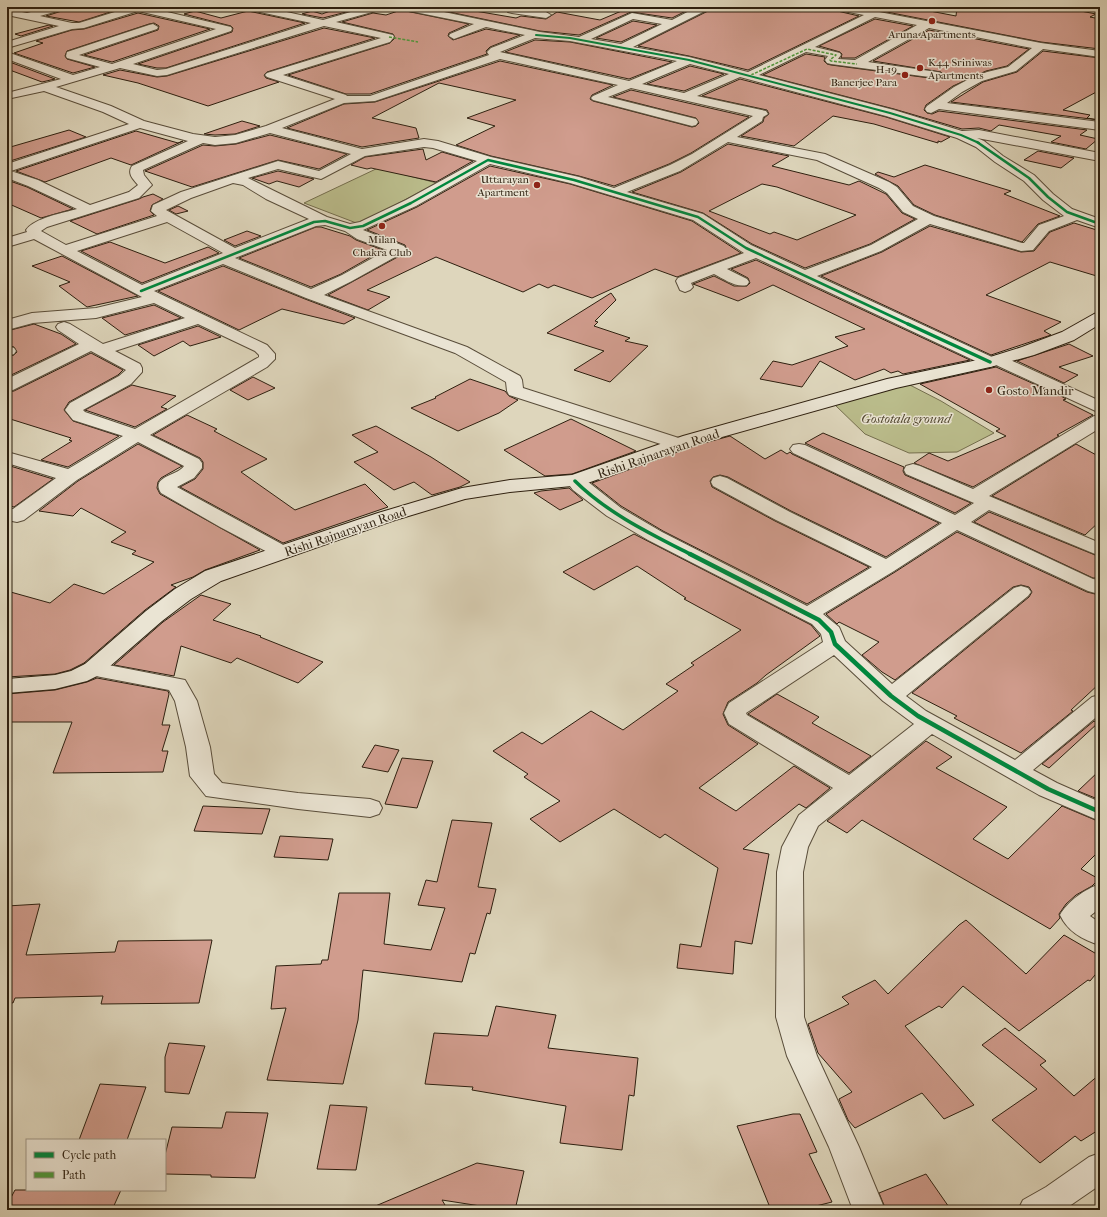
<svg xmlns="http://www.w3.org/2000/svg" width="1107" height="1217" viewBox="0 0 1107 1217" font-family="'IM FELL French Canon',serif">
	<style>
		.green { fill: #babc8b; stroke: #746e4d }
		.building { fill: #d09c8d; stroke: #2d1f0f; fill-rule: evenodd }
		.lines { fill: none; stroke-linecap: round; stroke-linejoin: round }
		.minor-casing { stroke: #594d3a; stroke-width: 2 }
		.secondary-casing { stroke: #2d1f0f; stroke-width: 2 }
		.minor { fill: #eae4d3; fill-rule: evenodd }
		.secondary { fill: #eae4d3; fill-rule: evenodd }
		.quiet { stroke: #4f9a3c; stroke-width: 1.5; stroke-dasharray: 3 1.5; stroke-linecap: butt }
		.cycleway-far3-casing { stroke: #eae4d3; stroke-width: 3.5 }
		.cycleway-far2-casing { stroke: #eae4d3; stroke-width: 4 }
		.cycleway-far1-casing { stroke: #eae4d3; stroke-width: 5.5 }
		.cycleway-casing { stroke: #eae4d3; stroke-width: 7 }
		.cycleway-far3 { stroke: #00873e; stroke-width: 2 }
		.cycleway-far2 { stroke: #00873e; stroke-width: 2.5 }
		.cycleway-far1 { stroke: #00873e; stroke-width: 3.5 }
		.cycleway { stroke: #00873e; stroke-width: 4.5 }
		.poi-dot { fill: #8f2418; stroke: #eae4d3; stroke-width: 1.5 }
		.labels { text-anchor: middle; stroke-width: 3; stroke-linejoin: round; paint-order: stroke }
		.far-poi-label { font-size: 11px; fill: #2d1f0f; stroke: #eae4d3 }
		.poi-label { font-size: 13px; fill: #2d1f0f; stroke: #eae4d3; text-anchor: start }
		.park-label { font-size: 13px; font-style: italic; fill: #50462e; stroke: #eae4d3 }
		.street-label { font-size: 13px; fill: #2d1f0f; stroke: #eae4d3 }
	</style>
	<rect width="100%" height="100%" fill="#ded6bc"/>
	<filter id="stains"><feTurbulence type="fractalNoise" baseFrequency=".005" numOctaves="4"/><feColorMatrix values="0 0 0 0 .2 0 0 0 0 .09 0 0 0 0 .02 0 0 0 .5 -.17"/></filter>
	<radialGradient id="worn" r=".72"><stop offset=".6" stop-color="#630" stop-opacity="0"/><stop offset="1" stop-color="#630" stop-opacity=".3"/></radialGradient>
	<!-- green -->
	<path class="green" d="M378 168 437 183 359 224 304 203Z
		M908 384 941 401 994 433 957 452 909 453 865 434 834 404Z"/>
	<!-- building -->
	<path class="building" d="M14 7H44L27 11 14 9Z
		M67 7H126L79 22 46 16 65 10Z
		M341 7 354 10 323 18 302 14 312 11 322 14Z
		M439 7H452L516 18 521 16 546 19 557 12 600 20 631 7 666 10 671 7H694L672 18 631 12 579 35 540 31 435 9Z
		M711 7H831L833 10 859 16 748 70 689 56 638 46 710 10Z
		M861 7H909L956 16 957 7H1060L1096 14 1090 17 1100 19V49L1041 42Z
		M401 10 469 24 449 33 448 36 453 40 486 29 520 35 490 47 486 51 487 54 370 94H346L288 75 390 43 395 38 393 34 342 22 373 13 386 15Z
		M195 11 221 18 248 11 305 23 166 68H157L138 64 232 32 233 28 231 26 184 14Z
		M138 13 210 29 112 62 84 55 158 30 159 26 154 23 149 24 67 51 65 56 67 59 95 67 73 73 14 53 43 43 36 41 72 30 84 29Z
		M875 19 913 26 855 58H841L842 54 840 52 819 46Z
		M633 21 657 25 621 42 596 38Z
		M49 25 53 26 21 36 15 34Z
		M324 28 375 38 267 72 264 75 266 78 279 82 208 106 138 83 103 75 120 70 157 77 167 76Z
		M929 30 1029 49 1007 66 986 71 953 86 926 105 924 110 927 113 932 114 939 111 1087 130 1080 135 1098 139 1086 149 1051 142 1061 136 999 125 991 131 979 128 962 129 894 109 763 75 806 54 825 57 824 61 827 64 831 65 937 79 941 78 944 75 941 72 873 61Z
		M535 40 570 42 672 62 629 79 505 52Z
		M1043 51 1100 58V90L1063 110 1090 115 1087 118 1099 120 951 102 983 82 1017 72Z
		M7 61 55 79 42 82 7 69Z
		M500 61 613 85 592 95 590 99 593 101 692 127 696 126 699 123 696 118 613 97 631 90 749 117 691 153 669 164 614 186 579 176 491 156 456 145 495 126 467 118 516 100 439 83 372 118 416 128 419 138 362 147 287 128 344 104 375 102Z
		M690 66 724 74 684 91 647 84Z
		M740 79 886 117 950 137 941 142 938 141V143L874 124 833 116 794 146 741 136 763 122 764 118 769 114 767 110 702 96Z
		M242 121 260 126 235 134 215 135 204 134Z
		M69 130 86 137 7 162V148Z
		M136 131 178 143 183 141 131 165 111 158 45 182 16 171Z
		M270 135 347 154 319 169 278 160 192 187 145 171 203 145 215 146 236 144Z
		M728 144 789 156 772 166 849 185 859 181 886 194 902 213 915 219 870 244 805 268 752 244 703 213 632 192 681 172ZM762 184 777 187 856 215 797 240 774 232 770 234 709 211Z
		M423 149 426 160 442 152 473 161 436 182 371 168 367 169 351 165 365 157Z
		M1038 151 1074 158 1061 168 1024 160Z
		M925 165 1011 191 1004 194 1060 216 1038 224 1022 242 935 215 914 205 898 186 875 174 878 172 894 177Z
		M490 166 570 184 692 221 741 253 677 277 655 269 592 298 554 285 548 288 539 284 523 292 436 257 367 290 390 297 368 310 328 295 405 253 407 250 405 245 367 230 417 207Z
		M278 171 314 179 299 187 277 181 269 184 252 178Z
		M7 180 27 187 73 209 41 218 7 203Z
		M153 194 163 199 152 205 150 211 154 215 97 234 70 221 139 199 143 197Z
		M178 206 188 211 176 214 169 210Z
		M1074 223 1100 231V277L1050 262 986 295 1061 322 1044 331 1051 335 991 355 821 276 882 252 930 226 1021 252 1034 251 1050 232Z
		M316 227H321L350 236 356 240 383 250 341 274 311 287 239 258Z
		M247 231 261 236 235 246 224 240Z
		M110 242 165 263 208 247 219 253 142 283 81 251Z
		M62 256 138 296 87 307 59 286 70 282 32 266Z
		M756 260 970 360 903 374 898 371 891 373 884 369 855 380 820 361 802 387 760 379 773 361 792 365 848 346 835 337 865 329 773 285 738 301 693 284 714 276 734 286H747L750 283 748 278 731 269Z
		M223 266 305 299 355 318 344 324 282 309 239 330 158 291Z
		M611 293 616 300 595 321 598 322 594 326 630 338 625 341 648 346 610 382 574 370 604 351 547 333Z
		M154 305 181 318 125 335 102 318Z
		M34 324 61 334 76 344 7 377V357L14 355 17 352 14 347 7 345V331Z
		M198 326 221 337 190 346 183 341 154 356 138 345Z
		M1069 344 1093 356 1059 367 1078 375 1064 383 1017 361Z
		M91 353 123 370 118 375 69 402 64 410 73 421 119 436 68 467 41 460 72 441 69 440 71 438 7 418V392L14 391Z
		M996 367 1061 396 1066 399 1063 400 1093 415 1057 435 1059 436 973 487 914 463 929 453 948 461 1006 436 996 431 1000 429 920 384Z
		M253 377 275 388 248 400 230 390Z
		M470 379 505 391 509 396 518 400 499 413 458 431 411 408 436 398 435 397Z
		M132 385 176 396 161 407 167 409 135 427 85 410Z
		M187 415 217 429 214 431 267 459 241 472 295 510 365 484 388 507 283 543 180 487 195 479 203 469V462L200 458 153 435Z
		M571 419 636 451 572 474 545 476 504 450Z
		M376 426 431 457 470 482 460 487 432 495 414 482 394 490 354 462 378 452 352 435Z
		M823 433 904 467 903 471 905 475 971 503 955 513 805 443Z
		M730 436 765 459 781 450 787 454 790 452 792 454 939 523 886 557 791 511 728 477 720 475 713 477 710 481 712 487 775 521 869 567 807 604 663 531 621 506 592 483 697 445Z
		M138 444 182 466 161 478 158 482 157 488 160 494 260 550 205 570 193 577 171 585 176 587 145 610 84 663 70 670 55 674 7 677V591L50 603 74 584 104 594 154 562 132 554 136 551 111 542 126 532 81 508 73 516 39 511 78 481Z
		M1076 444 1100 457V521L1085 535 992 496Z
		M7 465 53 479 14 507 7 505Z
		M569 488 583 500 560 510 534 493 541 491Z
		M989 512 1100 557V578H1093L974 522Z
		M957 532 1087 592 1095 594H1100V683L1071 710 1073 711 1021 753 954 718 957 716 912 693 1029 597 1032 592 1029 587 1021 585 1013 587 895 680 882 672 862 655 879 642 839 622 837 624 826 614 895 572Z
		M634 534 811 625 820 636 766 675 757 683 728 702 723 714 728 725 758 744 699 788 736 811 794 766 830 788 806 808 799 804 743 849 769 854 752 944 735 941 733 974 677 968 680 944 701 947 718 868 665 834 660 838 614 809 560 842 530 819 560 801 524 777 528 774 493 751 522 732 542 744 591 711 623 730 678 691 666 684 694 665 691 663 741 630 684 599 686 598 637 566 594 590 563 572Z
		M201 595 231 604 213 620 261 636 260 637 323 662 298 683 237 658 231 663 181 646 174 676 114 665 163 622Z
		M97 678 168 691 169 694 162 725H170L162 751H168L163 772 53 773 72 722H7V694L55 690 87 682Z
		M777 694 819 717 812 723 871 756 849 773 748 714Z
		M1094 721 1098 723 1049 768 1042 764Z
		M926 741 952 757 936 768 1007 807 973 839 1008 859 1062 806 1100 822V850L1081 869 1099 879 1092 886 1076 895 1066 904 1059 914 1060 918 1050 929 862 820 847 833 827 821Z
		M375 745 399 750 388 772 362 767Z
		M402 758 433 761 417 808 385 804Z
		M1100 770V800L1078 791Z
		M203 806 270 809 262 834 194 831Z
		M452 820 492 823 478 887 496 889 490 914 487 913 475 954 470 953 462 982 363 970 358 1020 343 1084 267 1080 286 1008 271 1009 276 966 321 964 322 960H328L339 893H390L384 944 431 950 445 908 418 905 426 880 437 882Z
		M280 836 333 839 328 860 274 857Z
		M40 904 26 955 115 952 118 941 212 940 199 1003 101 1004 103 996 15 998 13 1003 7 1002V906Z
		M966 920 1026 974 1064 935 1100 956V969L1090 981 1088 980 1019 1031 963 986 942 1008 939 1006 905 1026 974 1105 944 1119 922 1093 855 1128 848 1120 839 1099 852 1092 818 1053 808 1024 849 1004 842 997 875 980 888 994 959 925Z
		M496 1006 556 1015 548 1048 638 1058 634 1096 629 1095 622 1150 560 1143 566 1106 472 1090 473 1087 425 1084 434 1033 488 1036Z
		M1005 1028 1046 1061 1040 1065 1074 1096 1100 1074V1129L1081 1141 1075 1136 1040 1163 992 1120 1037 1089 982 1045Z
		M169 1043 205 1046 189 1094 165 1092V1057Z
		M100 1084 146 1087 127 1140H79Z
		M330 1105 367 1107 356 1170 317 1169Z
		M226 1112 268 1113 255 1178 211 1177V1175L165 1174V1155L172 1127 222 1128Z
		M793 1114H800L817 1152 809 1154 832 1202 800 1210H771L737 1126Z
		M477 1163 524 1171 515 1210H506L442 1200 448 1210H366Z
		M926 1174 951 1210H886L879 1193Z
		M15 1190H121L112 1210H70L55 1207 54 1210H7V1205Z"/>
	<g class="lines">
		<defs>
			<path id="minor" d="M50 7H66L65 9 40 16 72 23H79L131 7H146L231 27 232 29 231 31 133 64 157 70 166 69 311 23 250 10 245 7H264L323 20 368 7H384L383 9 336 22 393 35 394 37 390 42 283 75 346 95 347 96H370L489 55 487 52 491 48 525 35 486 27 454 39 449 36 450 34 474 24 405 10 400 7H420L540 32 579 37 632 13 672 20 697 7H710L709 9 633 47 689 57 748 72 864 15 833 9 832 7H853L1041 43 1100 51V57L1043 49 1016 71 982 81 962 92 947 103 1100 122V130L939 109 931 113 927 112 925 109 927 106 954 87 971 78 987 72 1008 67 1032 48 929 28 868 62 937 72 941 73 943 75 941 77 937 78 831 64 827 63 825 60 828 56 806 52 759 75 894 110 962 131 979 130 1100 153V161L977 138 984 141 1003 156 1034 175 1053 194 1072 209 1100 219V228L1077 220 1049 231 1033 250 1021 251 930 224 881 251 817 276 992 357 998 355 1004 357 1100 401V413L996 365 990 367 984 365 756 258 727 269 747 279 749 282 747 285C736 288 724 279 714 274L691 283 693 287 690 290 685 292 680 290 676 281 678 278 744 253 693 220 570 183 490 164 416 206 363 230 404 246 406 249 404 252 352 281 324 295 467 347 520 376 522 380 523 388 685 440 688 444 685 448 679 449 673 448 509 395 507 391 506 382 455 353 306 298 223 264 154 291 267 345 275 354V359L267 367 150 435 199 459 202 463V468L194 478 177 487 289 548 292 552 289 556 282 558 275 556 220 527 161 493C150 476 178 476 184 466L138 442 77 480 24 520 17 522 7 520V508L13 509 56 478 7 463V452L68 469 123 436 73 420 65 410 70 403 119 376 126 370 91 351 13 390 7 391V379L79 344 58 330 56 327 58 324 64 322 70 324 103 344 185 318 154 303 96 318 33 323 7 330V320L32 313 96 308 142 297 34 239 7 247V238L27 232 26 230C34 218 63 213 77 209L28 186 7 178V164L129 124 103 112 44 91 7 99V93L61 79 7 59V52L73 75 100 67 67 58 66 56 67 52 149 25 153 24 158 27 157 29 79 55 112 64 216 29 138 11 84 28 72 29 7 48V42L59 26 7 15V9L27 13ZM875 17 917 25 855 60 838 59 841 55 840 53 815 47ZM633 19 662 24 621 44 591 39ZM324 26 381 38 267 73 265 75 267 77 335 99 266 126 235 135 215 137 193 134 144 121 111 106 56 87 120 68 157 76 167 75ZM535 38 570 41 677 61 629 81 500 52ZM500 59 618 85 593 96 591 98 593 100 692 126 696 125 698 122 696 119 608 97 631 88 753 116 692 154 670 165 614 188 579 177 491 157 438 141 424 139 362 149 282 128 344 103 375 101ZM690 64 729 74 684 93 642 84ZM740 77 886 116 957 138 976 147 995 162 1024 181 1043 200 1064 216 1039 225 1024 243H1022L934 216 913 206 897 187 889 182 825 154 737 137 762 121 763 117 768 114 766 111 697 96ZM140 128 188 141 132 166C127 174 133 179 138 185L129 192 90 205 38 180 11 171ZM270 133 351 154 319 171 278 161 181 192 153 205 151 211 157 216 66 245 41 231 47 227 139 198 152 185 144 175 143 170 203 143 215 145 236 143ZM728 142 817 160 879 188 887 193 903 212 918 219 871 245 805 270 751 245 703 214 627 192 680 171ZM424 147 433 148 477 161 406 200 360 222 350 224 327 217 248 178 278 169 321 179 365 156ZM233 183 243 185 266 199 309 219 235 248 166 210 191 198ZM167 222 223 253 142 285 77 251ZM325 225 345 231 357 239 387 250 342 275 311 289 235 258 316 226ZM198 324 255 351 259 355V357L135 429 85 412 83 410 131 384 142 372V368L140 364 115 351Z
				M505 7 546 12 551 15 546 18 512 13 508 12Z
				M7 346 14 348 16 351 14 354 7 356Z
				M1100 415V428L989 496 1100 543V556L989 510 971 522 1093 579 1100 580V592L1095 593 1088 591 957 530 894 571 823 614 839 627 845 641 892 684 1014 588 1021 586 1028 588 1031 592 1028 596 906 696 926 711 1015 760 1092 697 1100 695V714L1033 770 1057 783 1100 802V821L1039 795 932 734 818 826 808 847 803 872 804 1017 817 1056 859 1147 885 1210H853L829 1147 787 1056 776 1017 777 872 782 847 799 815 833 788 729 724 724 713 729 703 823 642 821 634 812 624 648 540 607 516 573 490 566 481 568 477 575 475 582 477 621 508 662 532 807 606 872 567 776 520 713 486 711 482 713 478 720 476 727 478 790 512 886 559 942 523 793 453 790 449 793 445 799 444 805 445 955 515 974 503 906 474 904 470 906 466 913 464 920 466 973 489 1094 416ZM834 655 883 701 914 724 849 775 747 715 746 713Z
				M93 662 185 680 197 701 210 747 214 774 222 783 298 793 370 799 379 802 382 808 379 814 370 817 298 809 206 796 190 776 186 747 175 701 169 690 85 674 82 669 85 664Z
				M1100 884V908L1090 916 1100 923V945C1083 940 1068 932 1060 915 1067 902 1085 889 1100 884Z
				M1100 1153V1185L1068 1207 1063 1210H1018L1023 1200 1046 1187 1089 1157Z"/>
			<path id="secondary" d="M1100 312V324L1074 340 1034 355 990 367 896 388 697 444 582 485 510 492 465 499 392 521 221 581 191 599 162 621 101 674 87 681 55 689 7 693V679L55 675 71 671 85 664 146 611 175 589 205 571 378 513 462 488 510 480 572 475 683 436 887 379 987 358 1022 347 1062 332 1094 314Z"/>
		</defs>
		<!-- minor casing -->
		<use href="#minor" class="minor-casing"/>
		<!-- secondary casing -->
		<use href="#secondary" class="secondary-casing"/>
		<!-- minor -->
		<use href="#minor" class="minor"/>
		<!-- secondary -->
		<use href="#secondary" class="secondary"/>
		<!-- quiet -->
		<path class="quiet" d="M389 37 418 42
			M751 75 807 49 836 55 830 60 831 61 857 64"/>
		<defs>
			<path id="cycleway-far3" d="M536 35 570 38 689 60 890 113 961 135 979 143"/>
			<path id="cycleway-far2" d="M977 142 1029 178 1048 197 1067 212 1100 224
				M141 291 314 222 325 221 350 228 363 226 411 203 488 160 574 180 698 217 746 248 910 325"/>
			<path id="cycleway-far1" d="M908 324 990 362
				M575 481C607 513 651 534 692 555"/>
			<path id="cycleway" d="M690 554 819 620 831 632 835 644 891 696 918 716 1048 789 1100 812"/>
		</defs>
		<!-- cycleway-far3 casing -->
		<use href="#cycleway-far3" class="cycleway-far3-casing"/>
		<!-- cycleway-far2 casing -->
		<use href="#cycleway-far2" class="cycleway-far2-casing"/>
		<!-- cycleway-far1 casing -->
		<use href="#cycleway-far1" class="cycleway-far1-casing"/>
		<!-- cycleway casing -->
		<use href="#cycleway" class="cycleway-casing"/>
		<!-- cycleway-far3 -->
		<use href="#cycleway-far3" class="cycleway-far3"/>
		<!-- cycleway-far2 -->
		<use href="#cycleway-far2" class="cycleway-far2"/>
		<!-- cycleway-far1 -->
		<use href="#cycleway-far1" class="cycleway-far1"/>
		<!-- cycleway -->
		<use href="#cycleway" class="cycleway"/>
	</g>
	<!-- markers -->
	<g class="poi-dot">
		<circle cx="932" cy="21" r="4"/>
		<circle cx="920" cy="68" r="4"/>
		<circle cx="905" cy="75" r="4"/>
		<circle cx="537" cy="185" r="4"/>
		<circle cx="382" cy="226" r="4"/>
		<circle cx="989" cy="390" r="4"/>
	</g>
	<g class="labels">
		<!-- far-poi labels -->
		<g class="far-poi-label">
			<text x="932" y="38">Aruna Apartments</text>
			<text x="928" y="66" text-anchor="start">K44 Sriniwas<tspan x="928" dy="13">Apartments</tspan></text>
			<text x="897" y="73" text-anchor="end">H-19<tspan x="897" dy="13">Banerjee Para</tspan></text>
			<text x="529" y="183" text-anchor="end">Uttarayan<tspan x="529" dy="13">Apartment</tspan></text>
			<text x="382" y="243">Milan<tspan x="382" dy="13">Chakra Club</tspan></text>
		</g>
		<!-- poi labels -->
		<g class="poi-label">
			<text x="997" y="395">Gosto Mandir</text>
		</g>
		<!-- park labels -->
		<g class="park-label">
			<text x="906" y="423">Gostotala ground</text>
		</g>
		<!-- street labels -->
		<g class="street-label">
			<text transform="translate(658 453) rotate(-19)" y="5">Rishi Rajnarayan Road</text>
			<text transform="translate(345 531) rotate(-19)" y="5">Rishi Rajnarayan Road</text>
		</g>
	</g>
	<!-- margin -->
	<rect width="1107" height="1217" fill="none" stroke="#ded6bc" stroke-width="24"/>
	<rect x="8" y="8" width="1091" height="1201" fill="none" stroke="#2d1f0f" stroke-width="2"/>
	<rect x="12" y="12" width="1083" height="1193" fill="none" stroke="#2d1f0f"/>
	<!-- legend -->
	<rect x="26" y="1139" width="140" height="52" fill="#eae4d3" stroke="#9e9585"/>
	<rect x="34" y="1152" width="20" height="6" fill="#00873e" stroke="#9e9585"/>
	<text x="62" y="1159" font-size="12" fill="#2d1f0f">Cycle path</text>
	<rect x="34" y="1172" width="20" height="6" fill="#4f9a3c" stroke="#9e9585"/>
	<text x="62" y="1179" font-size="12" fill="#2d1f0f">Path</text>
	<rect width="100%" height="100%" filter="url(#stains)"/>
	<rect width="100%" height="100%" fill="url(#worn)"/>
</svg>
